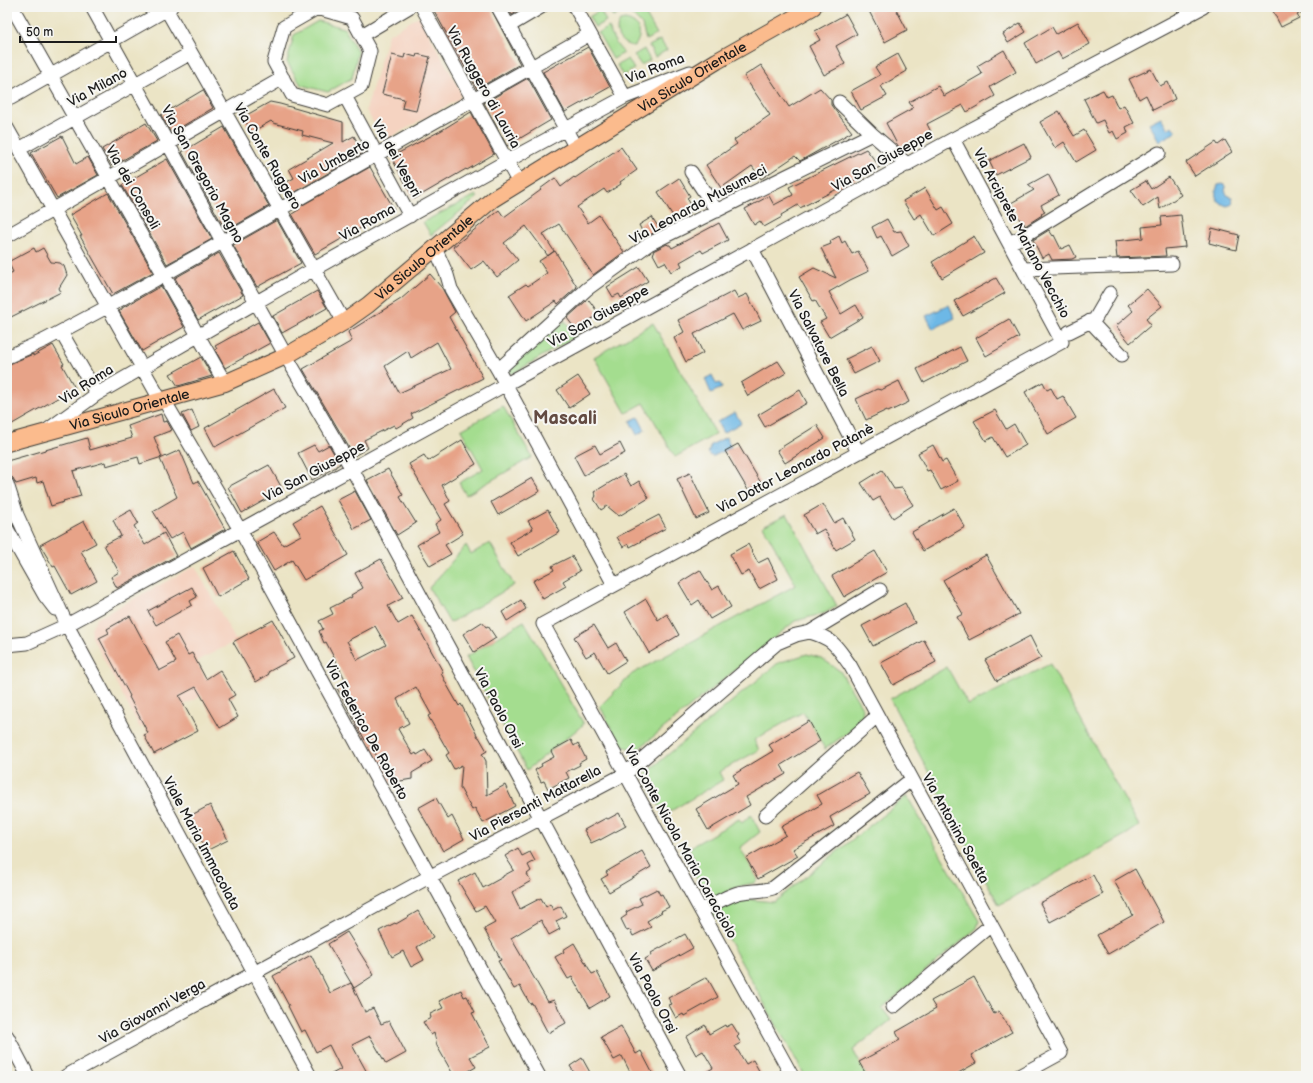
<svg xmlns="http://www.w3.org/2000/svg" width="1313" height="1083" viewBox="0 0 1313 1083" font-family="'Balsamiq Sans',sans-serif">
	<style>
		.built { fill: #f5d3c1 }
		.green { fill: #a4dd8f; stroke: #607c56 }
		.water { fill: #6db8e6; stroke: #446a81 }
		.building { fill: #e7a388; fill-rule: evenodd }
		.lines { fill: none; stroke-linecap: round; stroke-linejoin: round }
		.minor-casing { stroke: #3b3a35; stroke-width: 15 }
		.major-casing { stroke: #3b3a35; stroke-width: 18 }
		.minor { stroke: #fff; stroke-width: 13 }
		.major { stroke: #fbbb8d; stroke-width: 16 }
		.labels { text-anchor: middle; stroke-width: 4; stroke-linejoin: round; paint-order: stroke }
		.street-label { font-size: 14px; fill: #1c1c1c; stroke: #f6f6f2 }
		.district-label { font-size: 18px; font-weight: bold; fill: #634b42; stroke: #f6f6f2 }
	</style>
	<rect width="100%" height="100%" fill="#f6f6f2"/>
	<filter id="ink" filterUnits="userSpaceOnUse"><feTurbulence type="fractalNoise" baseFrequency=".025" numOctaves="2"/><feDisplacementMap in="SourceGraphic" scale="8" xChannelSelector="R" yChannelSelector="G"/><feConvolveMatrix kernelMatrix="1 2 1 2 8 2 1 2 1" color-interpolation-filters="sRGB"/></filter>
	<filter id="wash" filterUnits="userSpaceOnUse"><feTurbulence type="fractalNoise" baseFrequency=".012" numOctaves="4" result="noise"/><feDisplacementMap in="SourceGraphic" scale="16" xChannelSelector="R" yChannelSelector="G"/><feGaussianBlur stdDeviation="0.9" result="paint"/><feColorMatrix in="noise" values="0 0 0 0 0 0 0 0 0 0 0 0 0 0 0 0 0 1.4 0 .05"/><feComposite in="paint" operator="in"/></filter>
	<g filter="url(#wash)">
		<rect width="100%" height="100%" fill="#ebe4c5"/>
		<!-- built -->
		<path class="built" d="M419 16 461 92 459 99 384 141 366 110 388 35Z
			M195 566 236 641 197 661 207 681 209 692 140 728 92 637 91 628 96 619Z"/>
		<!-- green -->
		<path class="green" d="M607 7H620L622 12 613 17Z
			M642 8 657 34 646 40 642 25 631 14Z
			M600 10 606 21 595 27 589 17Z
			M625 20C640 23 643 34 635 46 622 46 612 34 620 21Z
			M318 21 344 28 358 52 352 78 328 92 301 85 287 62 294 35Z
			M609 27C612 38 616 45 624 53L613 59 598 33Z
			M660 40 667 50 655 57 649 46Z
			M644 49 650 60 641 65 634 55Z
			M628 59 634 69 623 76 617 65Z
			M476 195 478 197 431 235 423 222Z
			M565 321 576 336 512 374 507 369Z
			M653 323 716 434 675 457 644 403 626 413 594 357Z
			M503 406 532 457 466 495 459 483 483 469 461 430Z
			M787 514 837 606 825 613 795 621 637 750 620 746 600 706 632 674 796 585 763 526Z
			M490 543 514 585 450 623 429 588 466 545 471 554Z
			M524 621 584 724 527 770 466 657Z
			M807 654 821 658 840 671 863 709 861 723 825 749 803 712 754 740 759 750 719 772 723 780 664 815 646 781V773L778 663Z
			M1050 664 1139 826 1127 834 999 905 890 699 947 667 968 705Z
			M907 796 979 921 977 928 882 1008 891 1020 853 1050 867 1076H805L713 912 733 901 745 899 774 902Z
			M751 815 760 832 740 848 758 879 756 882C752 884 748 884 744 885 732 888 720 896 710 902L687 861 694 857 689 848 739 819 742 823Z"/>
		<!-- water -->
		<path class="water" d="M1161 117 1168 129 1172 126 1176 132 1159 141 1149 123Z
			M1223 184 1226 187 1225 191 1228 196 1232 197 1233 204 1227 206C1216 202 1213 196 1218 185Z
			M949 305 955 318 933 329 926 316Z
			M712 375 716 384 720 383 722 388 711 393 705 379Z
			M735 412 741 423 723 433 717 422Z
			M638 417 645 430 637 435 630 421Z
			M726 437 731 447 712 457 708 453 711 445Z"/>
		<g id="blocks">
			<!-- building -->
			<path class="building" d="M432 7H490L520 64 477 89Z
				M507 7H525L512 15Z
				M876 7H895L907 30 885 42 869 11Z
				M1271 7H1306V10L1297 15 1299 18 1281 27Z
				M846 14 857 34 836 46 845 64 824 75 809 46 820 40 815 31Z
				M1078 22 1090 44 1062 59 1058 52 1036 64 1025 43 1052 27 1056 34Z
				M1020 23 1026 32 1008 43 1003 34Z
				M588 47 610 87 565 112 543 72Z
				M1004 50 1016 72 990 87 995 96 967 112 963 105 927 124 931 132 901 149 898 146 886 123 913 108 909 102 938 86 944 96 982 74 977 66Z
				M405 54 416 57 417 54 430 57 416 111 402 108 404 99 382 94 392 55 404 58Z
				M898 54 907 71 881 86 887 96 861 110 851 91 880 75 875 67Z
				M761 65 789 107 820 88 831 100V105L834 109 852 132 800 161 795 156 761 179 752 166 721 188 706 165 737 144 734 140 770 115 744 76Z
				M1151 69 1160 86 1168 82 1175 99 1153 110 1146 95 1139 99 1129 79Z
				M528 78 551 120 507 146 484 103Z
				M203 90 213 108 171 133 161 115Z
				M1103 90 1107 97 1112 95 1118 108 1124 105 1134 123 1126 127 1128 133 1117 139 1113 131 1109 133 1103 120 1096 123 1084 99Z
				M270 102 280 104 343 122V142L354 136 363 153 292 194 285 183 294 178 289 169 333 143 302 135 303 131 273 123 271 121 252 132 243 117Z
				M1059 111 1074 136 1084 130 1096 150 1076 162 1064 142 1055 148 1040 122Z
				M471 112 494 154 467 170 466 169 414 199 391 157 442 130Z
				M146 123 157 141 112 166 102 149Z
				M224 127 269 206 226 231 182 152Z
				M62 136 76 164 88 157 98 175 57 198 31 153Z
				M1225 140 1232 152 1195 176 1186 162 1216 142 1218 145Z
				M1024 143 1031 157 996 175 989 161Z
				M621 147 637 170 620 182 621 184 607 193 604 189 577 207 588 223 599 215 624 252 593 275 559 224 543 234 554 251 548 256 526 226 504 243 518 260 497 277 484 261 471 270 453 247 499 210 504 217 541 190 540 189 555 178 561 187 574 177 575 178Z
				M866 149 880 167 800 208 798 205 781 215 782 217 764 227 760 221 754 225 745 209 769 196 774 205 793 195 789 187Z
				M167 159 212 239 167 264 122 185Z
				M370 167 394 209 315 254 292 214 300 209 299 207Z
				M1048 174 1059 195 1041 205 1045 212 1041 214 1042 215 1025 226 1024 223 1022 224 1011 203 1034 190 1028 185Z
				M1169 177 1181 195 1160 209 1158 197 1143 207 1131 190 1146 181 1151 189Z
				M679 178 690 196 687 198 694 210 676 221 658 192Z
				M925 188 938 210 943 207 953 224 934 236 921 214 914 219 903 201Z
				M108 193 153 272 113 294 80 236H82L70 215Z
				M1181 215 1185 247 1165 249 1166 256 1117 258 1115 241 1143 238 1142 227 1162 225 1161 217Z
				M652 217 660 230 645 237 639 225Z
				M887 219 894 232 901 231 909 246 892 256 881 236 877 238 872 227Z
				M277 220 301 263 257 287 233 245Z
				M719 223 728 240 703 253 701 250 680 262 682 266 671 272 665 262 659 265 653 254 654 253 653 251 667 244 668 245H670L672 248Z
				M1212 228 1239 235 1236 250 1209 243Z
				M1049 230 1053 236 1054 235 1061 249 1070 245 1076 257 1072 259 1052 260 1049 254 1042 258 1033 240Z
				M839 236 842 243 845 241 852 254 858 251 869 271 850 280 829 292 841 314 856 305 863 317 829 337 820 322 826 319 815 300 813 301 799 277 814 268 836 278 821 248 831 244 830 241Z
				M974 236 984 253 942 278 932 262Z
				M34 248 36 252 43 248 51 262 60 263 64 266 67 275 59 288 61 292 7 319V275L13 272 8 262Z
				M555 251 577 287 558 304 556 301 526 321 509 295 526 284 528 286 547 273 539 261Z
				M219 253 243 295 198 320 175 278Z
				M639 267 648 281 621 298 619 294 613 297 607 287Z
				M430 274 442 288 455 312 449 317 483 378 411 414 413 418 396 428 394 425 364 440 368 448 354 456 303 369 352 341 348 332 401 299ZM437 342 451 369 399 393 385 366 408 351 411 358Z
				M996 278 1005 293 963 316 954 301Z
				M161 286 184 327 142 351 119 311 122 309V308Z
				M1147 289 1162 306 1146 319 1151 325 1130 343 1116 326 1133 311 1128 305Z
				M317 291 327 308 282 333 273 316Z
				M734 291 738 298 747 294 761 321 742 330 733 314 694 334 703 353 686 362 674 338 684 332 678 320Z
				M589 300 599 314 576 330 567 318 586 301 587 302Z
				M1009 319 1019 337 986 356 976 338Z
				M258 322 270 343 225 368 215 350 217 349 215 346Z
				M53 345 64 364 62 365 75 388 7 427V365L33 354V356Z
				M872 346 880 361 854 374 846 359Z
				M960 347 967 361 924 383 917 369Z
				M201 357 212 376 178 386 170 374Z
				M778 361 786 373 748 396 741 383Z
				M578 376 590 394 569 408 557 390Z
				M899 381 909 402 888 412 887 410 866 420 856 399 877 389 881 390Z
				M1043 382 1047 390 1051 388 1057 399 1063 396 1076 418 1048 434 1025 392Z
				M274 389 285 408 215 447 205 428Z
				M800 390 807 403 765 427 758 415Z
				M192 410 199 427 191 431 182 414Z
				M995 410 1006 429 1014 424 1026 445 1005 457 993 437 986 441 974 421Z
				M161 414 163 422 167 421 172 430 154 437 162 457 140 464 138 457 106 466 105 462 73 471 81 496 63 501 64 502 51 506 43 481 37 483 36 478 16 484 13 478 9 476 7 470V461L87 438 90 450 132 438 128 426Z
				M817 425 825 438 785 463 777 450Z
				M462 440 476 464 442 485 450 501 445 504 463 534 445 545 451 554 430 566 417 545 439 532 435 524 441 520 409 464 424 455 428 461Z
				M620 443 625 453 584 475 574 456 595 445 600 454Z
				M738 444 761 483 748 490 725 451Z
				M314 445 318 451 329 445 340 464 336 466V467L312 480 298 453Z
				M933 445 942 462 946 460 958 481 941 490 930 470 927 471 918 453Z
				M180 450 194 483 198 481 225 529 191 548 183 532 170 539 153 511 177 497 160 459Z
				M269 465 283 490 242 513 228 487Z
				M388 469 403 495 400 497 416 523 397 535 367 480Z
				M882 470 894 489 902 488 913 505 893 518 880 497 873 501 861 483Z
				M690 473 709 513 696 519 677 479Z
				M624 474 631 486 639 481 649 498 619 516 607 506 601 510 594 499 596 496 594 492Z
				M532 478 540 491 498 515 491 502Z
				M355 491 371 520 354 529 338 500Z
				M823 504 834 523 843 518 855 539 836 550 824 529 815 534 804 515Z
				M320 506 348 555 304 580 292 560 274 571 257 542 274 532 283 545 301 535 293 522Z
				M954 508 965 527 923 551 912 532Z
				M131 510 138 523 134 526 145 545 164 533 176 556 117 588 111 577 119 572 104 545 121 536 113 520Z
				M548 510 560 532 518 556 510 542 533 529 528 521Z
				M659 515 666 528 630 547 629 544 623 547 617 537Z
				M84 521 96 543 81 551 97 581 71 595 55 566 53 567 40 545Z
				M748 544 758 563 768 558 778 579 759 589 749 571 741 575 730 554Z
				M234 551 249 579 218 597 203 568Z
				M875 551 887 572 844 597 832 576Z
				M986 555 1019 614 969 640 957 617 963 614 943 580Z
				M572 556 580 571 563 581 566 586 543 599 533 581 554 570 552 566Z
				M381 559 403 598 388 606 398 624 412 616 443 672 441 673 447 685 459 706 461 704 478 737H479L487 751 482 754 486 761 487 795 505 785 515 806 483 823 475 808 472 810 460 788 462 765 454 769 446 755 449 753 428 716 431 714 416 687 397 699 409 723 398 729 413 755 416 753 417 755 425 750 432 761 412 773V779L389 783 388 776 367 739 365 740 337 688 347 683 326 642 324 643 319 631 323 629 319 621 333 614 330 608 352 597 351 595 363 588 355 573ZM375 626 386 645 357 660 347 641Z
				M700 570 712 590 719 586 731 607 710 619 699 600 692 605 679 583Z
				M192 587 197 597 190 601 192 605 156 625 148 611Z
				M646 599 658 620 667 614 679 635 649 653 625 612Z
				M521 600 526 609 507 621 502 612Z
				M905 603 915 623 873 646 862 626Z
				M130 616 159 671 176 662 165 642 177 635 188 655 192 653 206 679 220 670 235 695 228 699 238 717 220 728 196 687 179 696 198 731 154 754 144 735 148 733 129 697 130 696 99 638 109 633 107 629Z
				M273 620 294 658 268 672 269 674 256 682 233 642Z
				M482 622 486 627 488 626 496 638 474 652 463 634Z
				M594 625 608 648 616 643 626 661 607 673 595 652 586 657 574 637Z
				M1030 636 1041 658 997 681 985 660Z
				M924 640 936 662 893 685 881 663Z
				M809 721 820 741 781 765 786 774 746 797 750 805 708 830 696 809 738 784 733 775 773 751 769 745Z
				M571 740 574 746 578 743 586 759 579 763 580 765 566 772 569 778 548 789 544 781 541 782 535 770 542 766 541 764 554 757 551 751Z
				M857 772 870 794 830 817 834 826 793 849 798 856 758 879 746 858 786 835 781 827 822 804 817 795Z
				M436 798 448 819 452 816 464 839 443 851 418 808Z
				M210 805 228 840 206 851 188 817Z
				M619 813 626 826 600 840V839L591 843 584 830 606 818 608 819Z
				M518 848 522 856 530 852 535 861 528 865 531 871 527 874 531 881 512 892 520 909 541 898 546 907 550 904 553 910 561 906 566 916 556 921 560 929 549 935 541 920 511 938 548 1002 554 1000 566 1023 548 1033 532 1003 530 1004 520 986 514 989 498 961 501 960 484 929 495 923 485 906 476 911 458 881 475 872 483 888 503 877V876L514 870 505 856Z
				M642 851 651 867 609 892 601 879 608 875 606 872Z
				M1135 869 1164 922 1108 954 1097 935 1133 915 1114 881Z
				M1093 875 1103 894 1050 922 1040 903Z
				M657 889 660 895 662 894 669 907 661 911 662 912 647 921 651 927 633 936 630 930 627 931 621 919 627 915 626 912 642 904 639 898Z
				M418 911 433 937 417 947 424 960 411 967 403 951 392 957 379 931 395 923 396 924Z
				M347 932 374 975 354 988 328 944Z
				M685 934 693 948 652 971 645 959 652 955 651 953Z
				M574 943 592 974 597 972 610 996 590 1008 572 977 568 979 555 957 564 952 563 950Z
				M311 955 330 993 351 983 365 1012 373 1008 381 1024 389 1021 406 1053 386 1064 370 1036 352 1045 369 1076H328L341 1069 329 1045 316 1052 305 1030 301 1032 288 1006H289L273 976Z
				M707 977 718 997 684 1016 683 1014 676 1018 669 1005 672 1004 668 998Z
				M974 977 994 1014 999 1011 1012 1032 971 1055 976 1063 953 1076H867L859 1062 900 1040 896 1032 936 1009 931 1001Z
				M461 990 464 997 467 996 475 1012 472 1013 490 1047 470 1057 476 1067 460 1076H454L437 1046 434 1033 431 1035 423 1022 431 1018 430 1014 443 1008 439 1001Z
				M732 1024 739 1035 737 1037 741 1043 735 1046 746 1064 753 1060 762 1076H699L713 1068 703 1051 696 1055 686 1037 705 1025 709 1034 725 1025 726 1027Z
				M621 1026 636 1054 641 1051 654 1076H632L622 1056 614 1060 601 1037Z
				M582 1058 592 1076H576L570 1066Z"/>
		</g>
	</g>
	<g filter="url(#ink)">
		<use href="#blocks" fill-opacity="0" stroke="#3b3a35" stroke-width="1"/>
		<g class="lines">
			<defs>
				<path id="minor" d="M12 7 225 383
					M92 7 286 356 352 469 680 1076
					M165 7 344 322
					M422 7 519 183
					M498 7 576 148
					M575 7 625 97
					M317 8 352 18 370 51 361 87 328 105 292 95 274 62 284 27Z
					M509 26 541 7
					M362 35 409 7
					M345 96 410 216
					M11 98 171 7
					M839 102 872 134 908 165
					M7 128 161 401
					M19 149 191 53
					M691 172 717 211
					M7 236 283 78
					M1009 243 1022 237 1159 153
					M435 248 447 275 451 289 498 370 614 585
					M752 249 858 452
					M1023 269 1172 264
					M1090 321 1122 355
					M61 332 97 394
					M1069 332 1095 319 1110 293
					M7 357 45 340 107 307 590 34
					M498 370 587 289 649 244 872 134
					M164 400 240 530 539 1076
					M46 431 97 394 314 269 507 161 625 97 690 72
					M7 484 17 515 67 625 310 1076
					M7 529 45 596 55 609
					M810 632C834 639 836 646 850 665L1061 1053 1019 1076
					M7 645 27 643 67 625 953 139 1203 7
					M765 816 877 716
					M701 911C713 904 725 897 738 893 750 890 761 892 773 888L912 779
					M893 1007 991 925
					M7 1036 28 1076
					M66 1076 429 877 625 774 777 643 796 635 810 632 880 590
					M792 1076 543 624 1062 342 953 139"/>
				<g id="major">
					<path id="s1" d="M7 443 225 383 286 356 344 322 368 305 493 199 717 61 813 7"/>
				</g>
			</defs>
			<!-- minor casing -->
			<use href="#minor" class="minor-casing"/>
			<!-- major casing -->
			<use href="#major" class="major-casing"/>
			<!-- minor -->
			<use href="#minor" class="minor"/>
			<!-- major -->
			<use href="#major" class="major"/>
		</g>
	</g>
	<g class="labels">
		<!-- street labels -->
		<g class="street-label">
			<text transform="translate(655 68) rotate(-21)" y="5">Via Roma</text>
			<text dy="5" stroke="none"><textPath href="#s1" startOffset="787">Via Siculo Orientale</textPath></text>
			<text transform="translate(97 87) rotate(-29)" y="5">Via Milano</text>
			<text transform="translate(484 87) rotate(61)" y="5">Via Ruggero di Lauria</text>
			<text transform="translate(268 156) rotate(60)" y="5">Via Conte Ruggero</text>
			<text transform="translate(397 158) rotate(61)" y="5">Via dei Vespri</text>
			<text transform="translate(882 160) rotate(-29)" y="5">Via San Giuseppe</text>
			<text transform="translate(334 161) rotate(-29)" y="5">Via Umberto</text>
			<text transform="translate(203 174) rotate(61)" y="5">Via San Gregorio Magno</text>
			<text transform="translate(133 187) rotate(60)" y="5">Via dei Consoli</text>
			<text transform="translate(698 204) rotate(-28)" y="5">Via Leonardo Musumeci</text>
			<text transform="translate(367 222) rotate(-29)" y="5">Via Roma</text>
			<text transform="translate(1022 233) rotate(62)" y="5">Via Arciprete Mariano Vecchio</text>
			<text dy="5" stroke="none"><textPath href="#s1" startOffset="463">Via Siculo Orientale</textPath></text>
			<text transform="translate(598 316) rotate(-29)" y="5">Via San Giuseppe</text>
			<text transform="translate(819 343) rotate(63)" y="5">Via Salvatore Bella</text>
			<text transform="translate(86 384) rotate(-33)" y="5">Via Roma</text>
			<text dy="5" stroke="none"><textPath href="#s1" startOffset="127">Via Siculo Orientale</textPath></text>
			<text transform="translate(795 468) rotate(-28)" y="5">Via Dottor Leonardo Patanè</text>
			<text transform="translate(314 471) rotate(-28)" y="5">Via San Giuseppe</text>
			<text transform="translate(499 708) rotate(62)" y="5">Via Paolo Orsi</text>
			<text transform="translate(367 730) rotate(61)" y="5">Via Federico De Roberto</text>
			<text transform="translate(535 803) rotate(-28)" y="5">Via Piersanti Mattarella</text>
			<text transform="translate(956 828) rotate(61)" y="5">Via Antonino Saetta</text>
			<text transform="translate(681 842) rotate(61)" y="5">Via Conte Nicola Maria Caracciolo</text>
			<text transform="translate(202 843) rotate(62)" y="5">Viale Maria Immacolata</text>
			<text transform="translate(653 993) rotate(62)" y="5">Via Paolo Orsi</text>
			<text transform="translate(152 1011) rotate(-29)" y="5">Via Giovanni Verga</text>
		</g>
		<!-- district labels -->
		<g class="district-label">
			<text x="565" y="424">Mascali</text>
		</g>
	</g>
	<!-- margin -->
	<rect width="1313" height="1083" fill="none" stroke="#f6f6f2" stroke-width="24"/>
	<!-- scale -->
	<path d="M20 36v6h96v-6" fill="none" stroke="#1c1c1c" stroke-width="2"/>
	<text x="26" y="36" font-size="12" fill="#1c1c1c" stroke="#f6f6f2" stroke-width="3" paint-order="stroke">50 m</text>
</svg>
